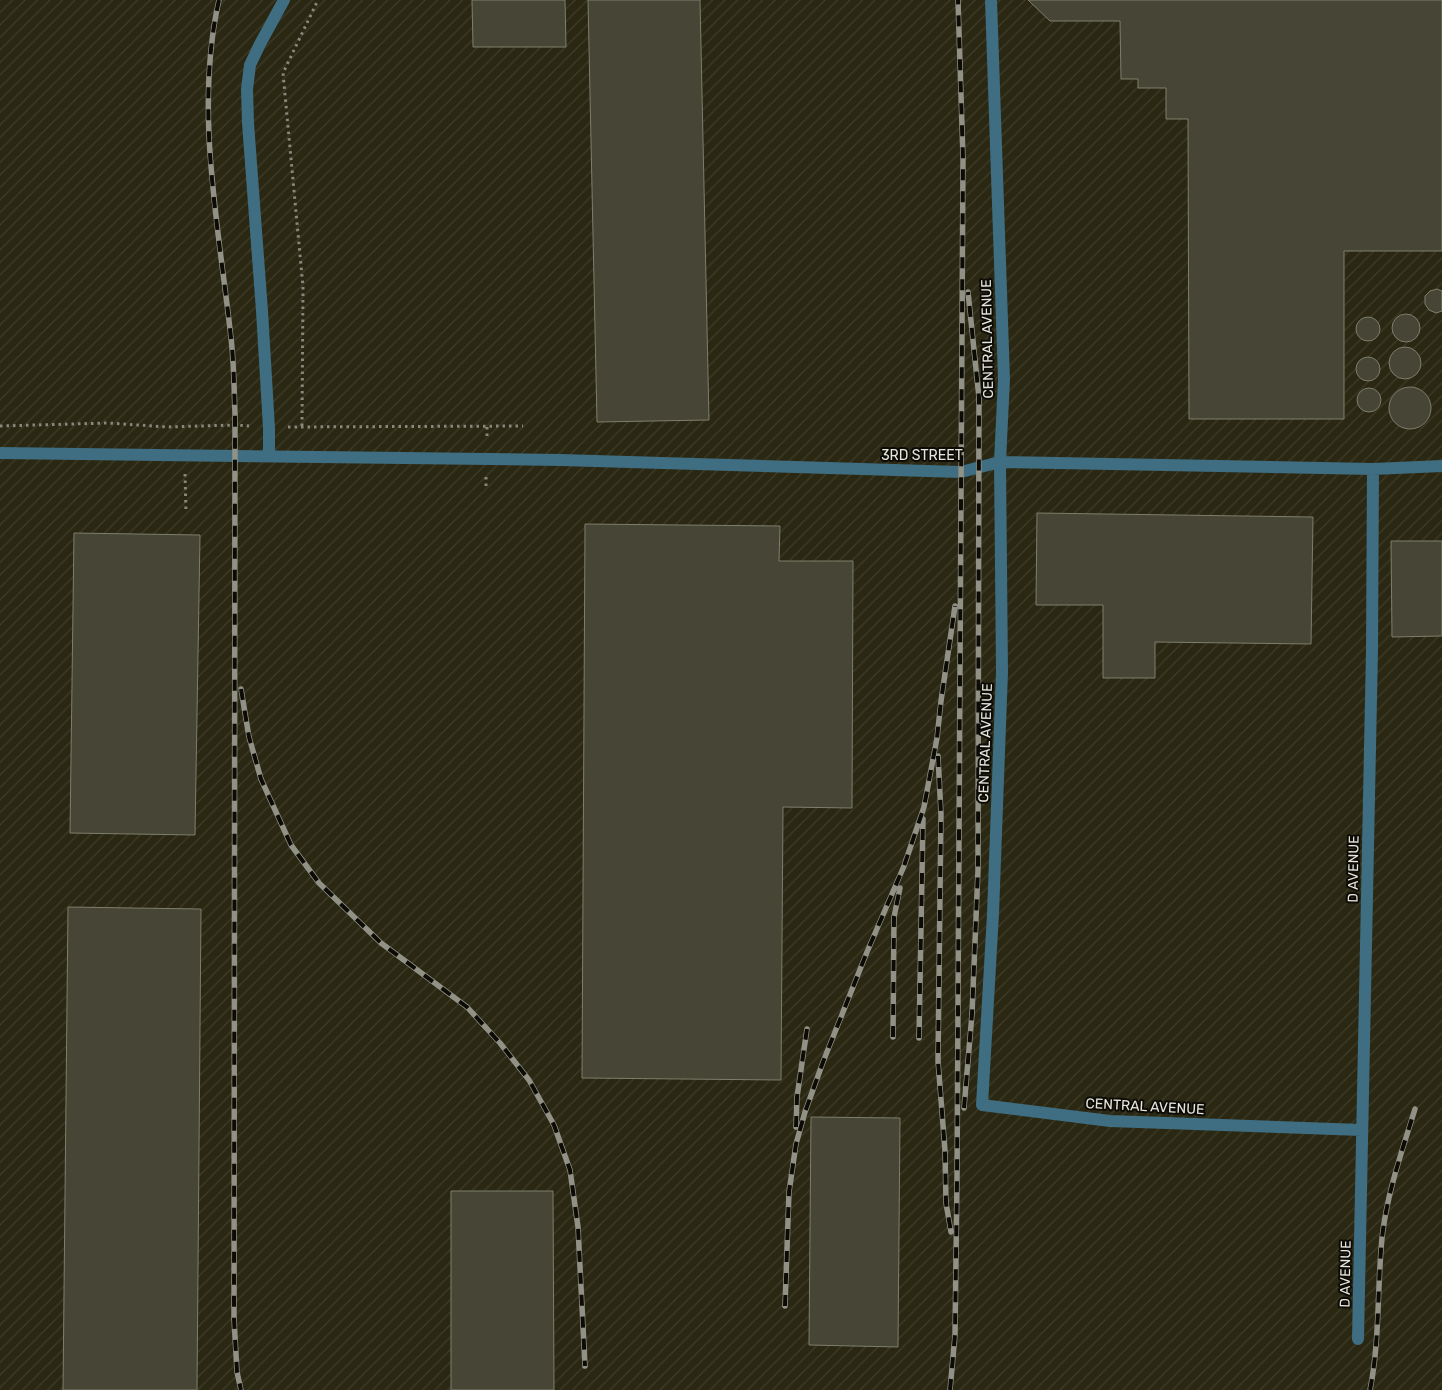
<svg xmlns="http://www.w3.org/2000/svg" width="1442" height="1390" viewBox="0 0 1442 1390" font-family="Rubik,sans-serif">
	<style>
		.industrial { fill: url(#industrial-furrows) }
		.building { fill: #474636; stroke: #7e7e6c }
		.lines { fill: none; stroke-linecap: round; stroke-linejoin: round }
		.path { stroke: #88887c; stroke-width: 3; stroke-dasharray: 2.5 4; stroke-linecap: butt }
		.street { stroke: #3f6d81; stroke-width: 12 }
		.rail-casing { stroke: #919186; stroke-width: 5.5 }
		.rail { stroke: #0c0b06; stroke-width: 4; stroke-dasharray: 11; stroke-linecap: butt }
		.labels { text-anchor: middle; stroke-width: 4; stroke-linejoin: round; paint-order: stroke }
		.street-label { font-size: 14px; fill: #e6e6dd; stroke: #0c0b06 }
	</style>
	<defs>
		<pattern id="industrial-furrows" width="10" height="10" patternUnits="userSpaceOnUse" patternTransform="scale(1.25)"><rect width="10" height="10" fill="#2a2813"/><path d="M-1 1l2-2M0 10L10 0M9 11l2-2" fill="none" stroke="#3f3d2a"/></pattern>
	</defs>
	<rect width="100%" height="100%" fill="#232214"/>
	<!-- industrial -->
	<path class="industrial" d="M0 0H1442V1390H0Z"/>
	<!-- building -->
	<path class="building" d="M472 0H565L566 47H473Z
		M588 0H700L709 420 597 422Z
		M1028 0H1442V251H1344V419H1189L1188 119H1166V88H1138V79H1121L1120 21H1050Z
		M1437 289 1442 291V311L1436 313 1429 310 1425 304V296L1430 291Z
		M1392 328a14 14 0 1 1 28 0a14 14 0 1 1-28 0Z
		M1356 329a12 12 0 1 1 24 0a12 12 0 1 1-24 0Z
		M1389 363a16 16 0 1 1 32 0a16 16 0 1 1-32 0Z
		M1356 369a12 12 0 1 1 24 0a12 12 0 1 1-24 0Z
		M1389 408a21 21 0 1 1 42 0a21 21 0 1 1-42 0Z
		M1357 400a12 12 0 1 1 24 0a12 12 0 1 1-24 0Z
		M1037 513 1313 517 1311 644 1155 642V678H1103V605H1036Z
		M585 524 780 526 779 561H853L852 808 783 807 781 1080 582 1078Z
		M74 533 200 535 195 835 70 833Z
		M1391 541H1442V636L1392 637Z
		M68 907 201 909 197 1390H63Z
		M811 1117 900 1118 898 1347 809 1345Z
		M451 1191H553L554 1390H451Z"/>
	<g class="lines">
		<!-- path -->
		<path class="path" d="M0 426 108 423 167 427 235 425 249 426
			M302 426 303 287 283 73 318 0
			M288 427 523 426
			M487 427V439
			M185 474 186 513
			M486 486V477"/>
		<!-- street -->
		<path class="street" d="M991 0 1004 379 1000 462 1002 672 993 914 982 1105 1110 1121 1362 1130
			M0 453 561 460 961 472 1000 462 1373 469 1442 466
			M269 455V428L262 311 248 123 247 89 250 65 260 44 284 0
			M1358 1339 1372 650 1373 469"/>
		<defs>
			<path id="rail" d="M219 0C194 110 219 228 231 338 234 363 234 388 235 414L234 1319 237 1372 241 1390
				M241 689 249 737 261 779 291 845 319 883 381 943 467 1007 500 1043 529 1080 554 1125 570 1170 578 1227 585 1366
				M938 756 941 814 938 1061 945 1151 946 1203 951 1232
				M893 1037 894 917 900 888
				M919 1038 923 819
				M964 1108 972 1014 978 870 979 398 968 292
				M796 1127 797 1097 807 1029
				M785 1306 789 1192 796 1144 805 1112 823 1062 867 952 904 866 924 807 937 738 941 701 955 606
				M950 1390 955 1335 957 1180 963 158 958 0
				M1370 1390C1380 1340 1377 1289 1382 1238 1387 1193 1402 1151 1415 1109"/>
		</defs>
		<!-- rail casing -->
		<use href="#rail" class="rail-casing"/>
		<!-- rail -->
		<use href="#rail" class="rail"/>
	</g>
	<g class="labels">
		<!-- street labels -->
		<g class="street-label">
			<text transform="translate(987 339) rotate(-91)" y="5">CENTRAL AVENUE</text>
			<text x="922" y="460">3RD STREET</text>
			<text transform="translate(985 743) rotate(-88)" y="5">CENTRAL AVENUE</text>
			<text transform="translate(1353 869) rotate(-89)" y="5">D AVENUE</text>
			<text transform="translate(1145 1106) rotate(3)" y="5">CENTRAL AVENUE</text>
			<text transform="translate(1345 1274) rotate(-89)" y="5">D AVENUE</text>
		</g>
	</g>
</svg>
